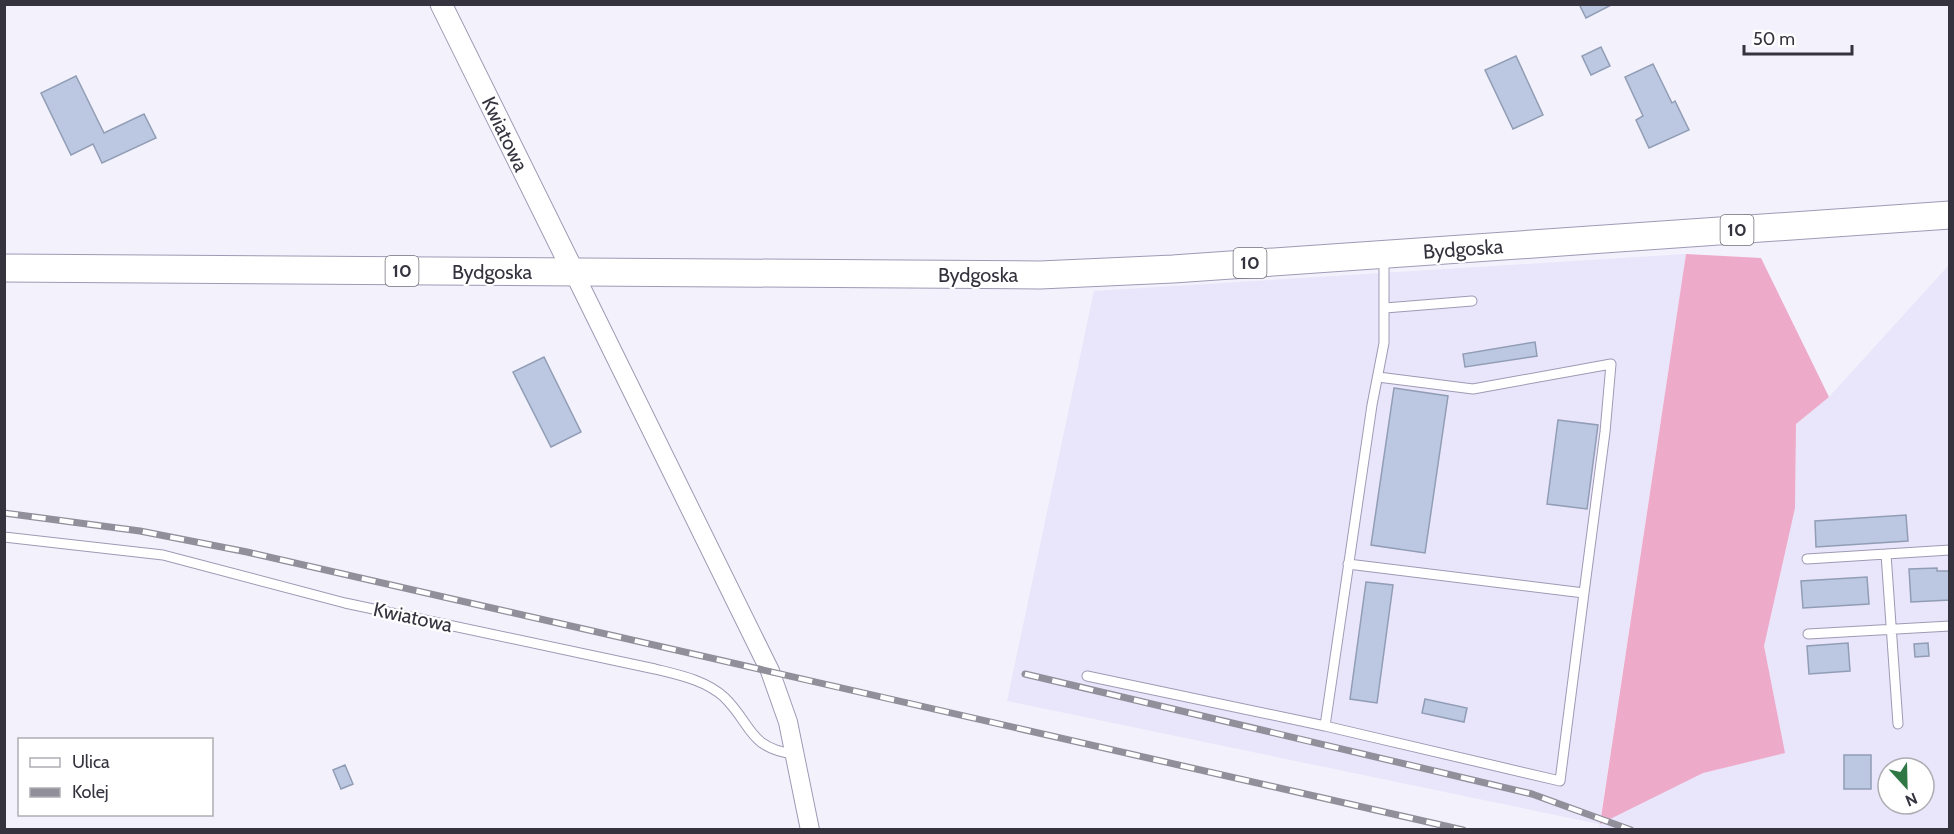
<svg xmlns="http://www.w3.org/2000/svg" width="1954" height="834" viewBox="0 0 1954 834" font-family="Cabin,sans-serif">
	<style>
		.built { fill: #e9e5fa; fill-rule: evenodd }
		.forest { fill: #eeaac9 }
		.building { fill: #bcc8e1; stroke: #919db5; stroke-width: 1.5 }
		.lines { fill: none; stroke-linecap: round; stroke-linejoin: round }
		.service-casing { stroke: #9e9ab4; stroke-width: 11 }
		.minor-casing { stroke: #9e9ab4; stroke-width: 20 }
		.tertiary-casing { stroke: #9e9ab4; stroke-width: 23 }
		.primary-casing { stroke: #9e9ab4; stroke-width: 29 }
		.service { stroke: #fff; stroke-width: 9 }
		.minor { stroke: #fff; stroke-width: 18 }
		.tertiary { stroke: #fff; stroke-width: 21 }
		.primary { stroke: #fff; stroke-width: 27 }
		.rail-casing { stroke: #908f9a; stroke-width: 7 }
		.rail { stroke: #fff; stroke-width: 4.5; stroke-dasharray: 14; stroke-linecap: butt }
		.labels { text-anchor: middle; stroke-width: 4.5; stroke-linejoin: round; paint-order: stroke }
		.shield { fill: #fff; stroke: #727078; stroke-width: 1.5 }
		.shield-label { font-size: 18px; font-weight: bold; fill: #35333e }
		.street-label { font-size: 20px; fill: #35333e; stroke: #fff }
	</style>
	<rect width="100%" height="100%" fill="#f2f1fc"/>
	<!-- built -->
	<path class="built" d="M1686 254 1600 821 1795 508 1796 424 1829 397 1949 265V829H1600L1599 824 1007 701 1094 291ZM1888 768H1924V804H1888Z"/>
	<!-- forest -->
	<path class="forest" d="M1686 254 1761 258 1829 397 1796 424 1795 508 1764 646 1785 753 1703 773 1600 824Z"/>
	<!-- building -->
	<path class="building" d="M1579 4H1613L1586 18Z
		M1601 47 1610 66 1591 75 1582 56Z
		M1516 56 1543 115 1513 129 1485 70Z
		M1653 64 1672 103 1675 101 1689 130 1649 148 1636 120 1643 116 1625 77Z
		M76 76 104 133 144 114 156 138 102 163 93 144 71 155 41 93Z
		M1535 342 1537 356 1465 367 1463 354Z
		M544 357 581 432 551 447 513 372Z
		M1394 388 1448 396 1425 553 1371 545Z
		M1558 420 1598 425 1587 509 1547 504Z
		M1906 515 1908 541 1816 547 1815 521Z
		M1937 568V571H1950V600L1911 602 1909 569Z
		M1867 577 1869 604 1803 608 1801 581Z
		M1366 582 1393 585 1377 703 1350 699Z
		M1848 643 1850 671 1809 674 1807 646Z
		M1928 643 1929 656 1915 657 1914 644Z
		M1425 699 1467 708 1464 722 1422 713Z
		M1844 755H1871V789H1844Z
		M345 765 353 784 341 789 333 770Z"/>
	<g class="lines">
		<defs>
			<path id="service" d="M1385 308 1472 301
				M1378 377 1473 389 1611 364 1605 432 1584 593
				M4 537 163 555 345 603 655 669C679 675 705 680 724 697 752 724 748 748 794 754
				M1807 559 1886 554
				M1808 634 1950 626
				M1087 676 1325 726 1560 781 1584 593 1348 564
				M1898 724 1886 554 1950 550
				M1325 726 1372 405 1384 343V256"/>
			<path id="minor" d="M574 273 770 671 788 722 810 830"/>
			<path id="tertiary" d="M441 4 574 273"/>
			<path id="primary" d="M4 268 1040 275 1173 269 1950 215"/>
		</defs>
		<!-- service casing -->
		<use href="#service" class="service-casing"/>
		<!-- minor casing -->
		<use href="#minor" class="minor-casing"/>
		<!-- tertiary casing -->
		<use href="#tertiary" class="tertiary-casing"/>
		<!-- primary casing -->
		<use href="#primary" class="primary-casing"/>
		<!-- service -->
		<use href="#service" class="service"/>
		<!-- minor -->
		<use href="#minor" class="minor"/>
		<!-- tertiary -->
		<use href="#tertiary" class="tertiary"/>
		<!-- primary -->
		<use href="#primary" class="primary"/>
		<defs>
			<path id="rail" d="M4 513 140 531 247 552 1463 830
				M1025 674 1532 794 1631 830"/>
		</defs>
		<!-- rail casing -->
		<use href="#rail" class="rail-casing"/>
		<!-- rail -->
		<use href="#rail" class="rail"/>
	</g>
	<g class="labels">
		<!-- shield labels -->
		<g class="shield">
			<rect x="1720.5" y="215" width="33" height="30" rx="4.5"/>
			<rect x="1233.5" y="248" width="33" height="30" rx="4.5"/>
			<rect x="385.5" y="256" width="33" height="30" rx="4.5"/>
		</g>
		<g class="shield-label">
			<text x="1737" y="236">10</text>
			<text x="1250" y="269">10</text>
			<text x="402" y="277">10</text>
		</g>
		<!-- street labels -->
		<g class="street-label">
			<text transform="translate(505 134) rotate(64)" y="7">Kwiatowa</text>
			<text transform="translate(1463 249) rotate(-4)" y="7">Bydgoska</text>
			<text x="492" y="279">Bydgoska</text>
			<text x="978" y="282">Bydgoska</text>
			<text transform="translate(413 617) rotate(12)" y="7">Kwiatowa</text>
		</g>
	</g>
	<!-- border -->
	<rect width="1954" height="834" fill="none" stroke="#35333e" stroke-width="12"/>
	<!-- legend -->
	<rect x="18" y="738" width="195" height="78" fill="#ffffff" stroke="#aeadb2" stroke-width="1.5"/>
	<rect x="30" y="758" width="30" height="9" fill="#ffffff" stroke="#aeadb2" stroke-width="1.5"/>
	<text x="72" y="768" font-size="18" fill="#35333e">Ulica</text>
	<rect x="30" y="788" width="30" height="9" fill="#908f9a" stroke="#aeadb2" stroke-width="1.5"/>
	<text x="72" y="798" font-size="18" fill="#35333e">Kolej</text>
	<!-- north arrow -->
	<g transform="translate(1906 786) rotate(158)"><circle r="28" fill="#ffffff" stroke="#aeadb2" stroke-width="1.5"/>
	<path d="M0-4.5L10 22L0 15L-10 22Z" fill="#2f7744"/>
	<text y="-9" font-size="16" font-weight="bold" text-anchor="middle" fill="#35333e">N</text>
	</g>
	<!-- scale -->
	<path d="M1744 45v9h108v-9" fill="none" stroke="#35333e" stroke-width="3"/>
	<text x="1753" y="45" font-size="18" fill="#35333e" stroke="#ffffff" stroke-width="4.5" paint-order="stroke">50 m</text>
</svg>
